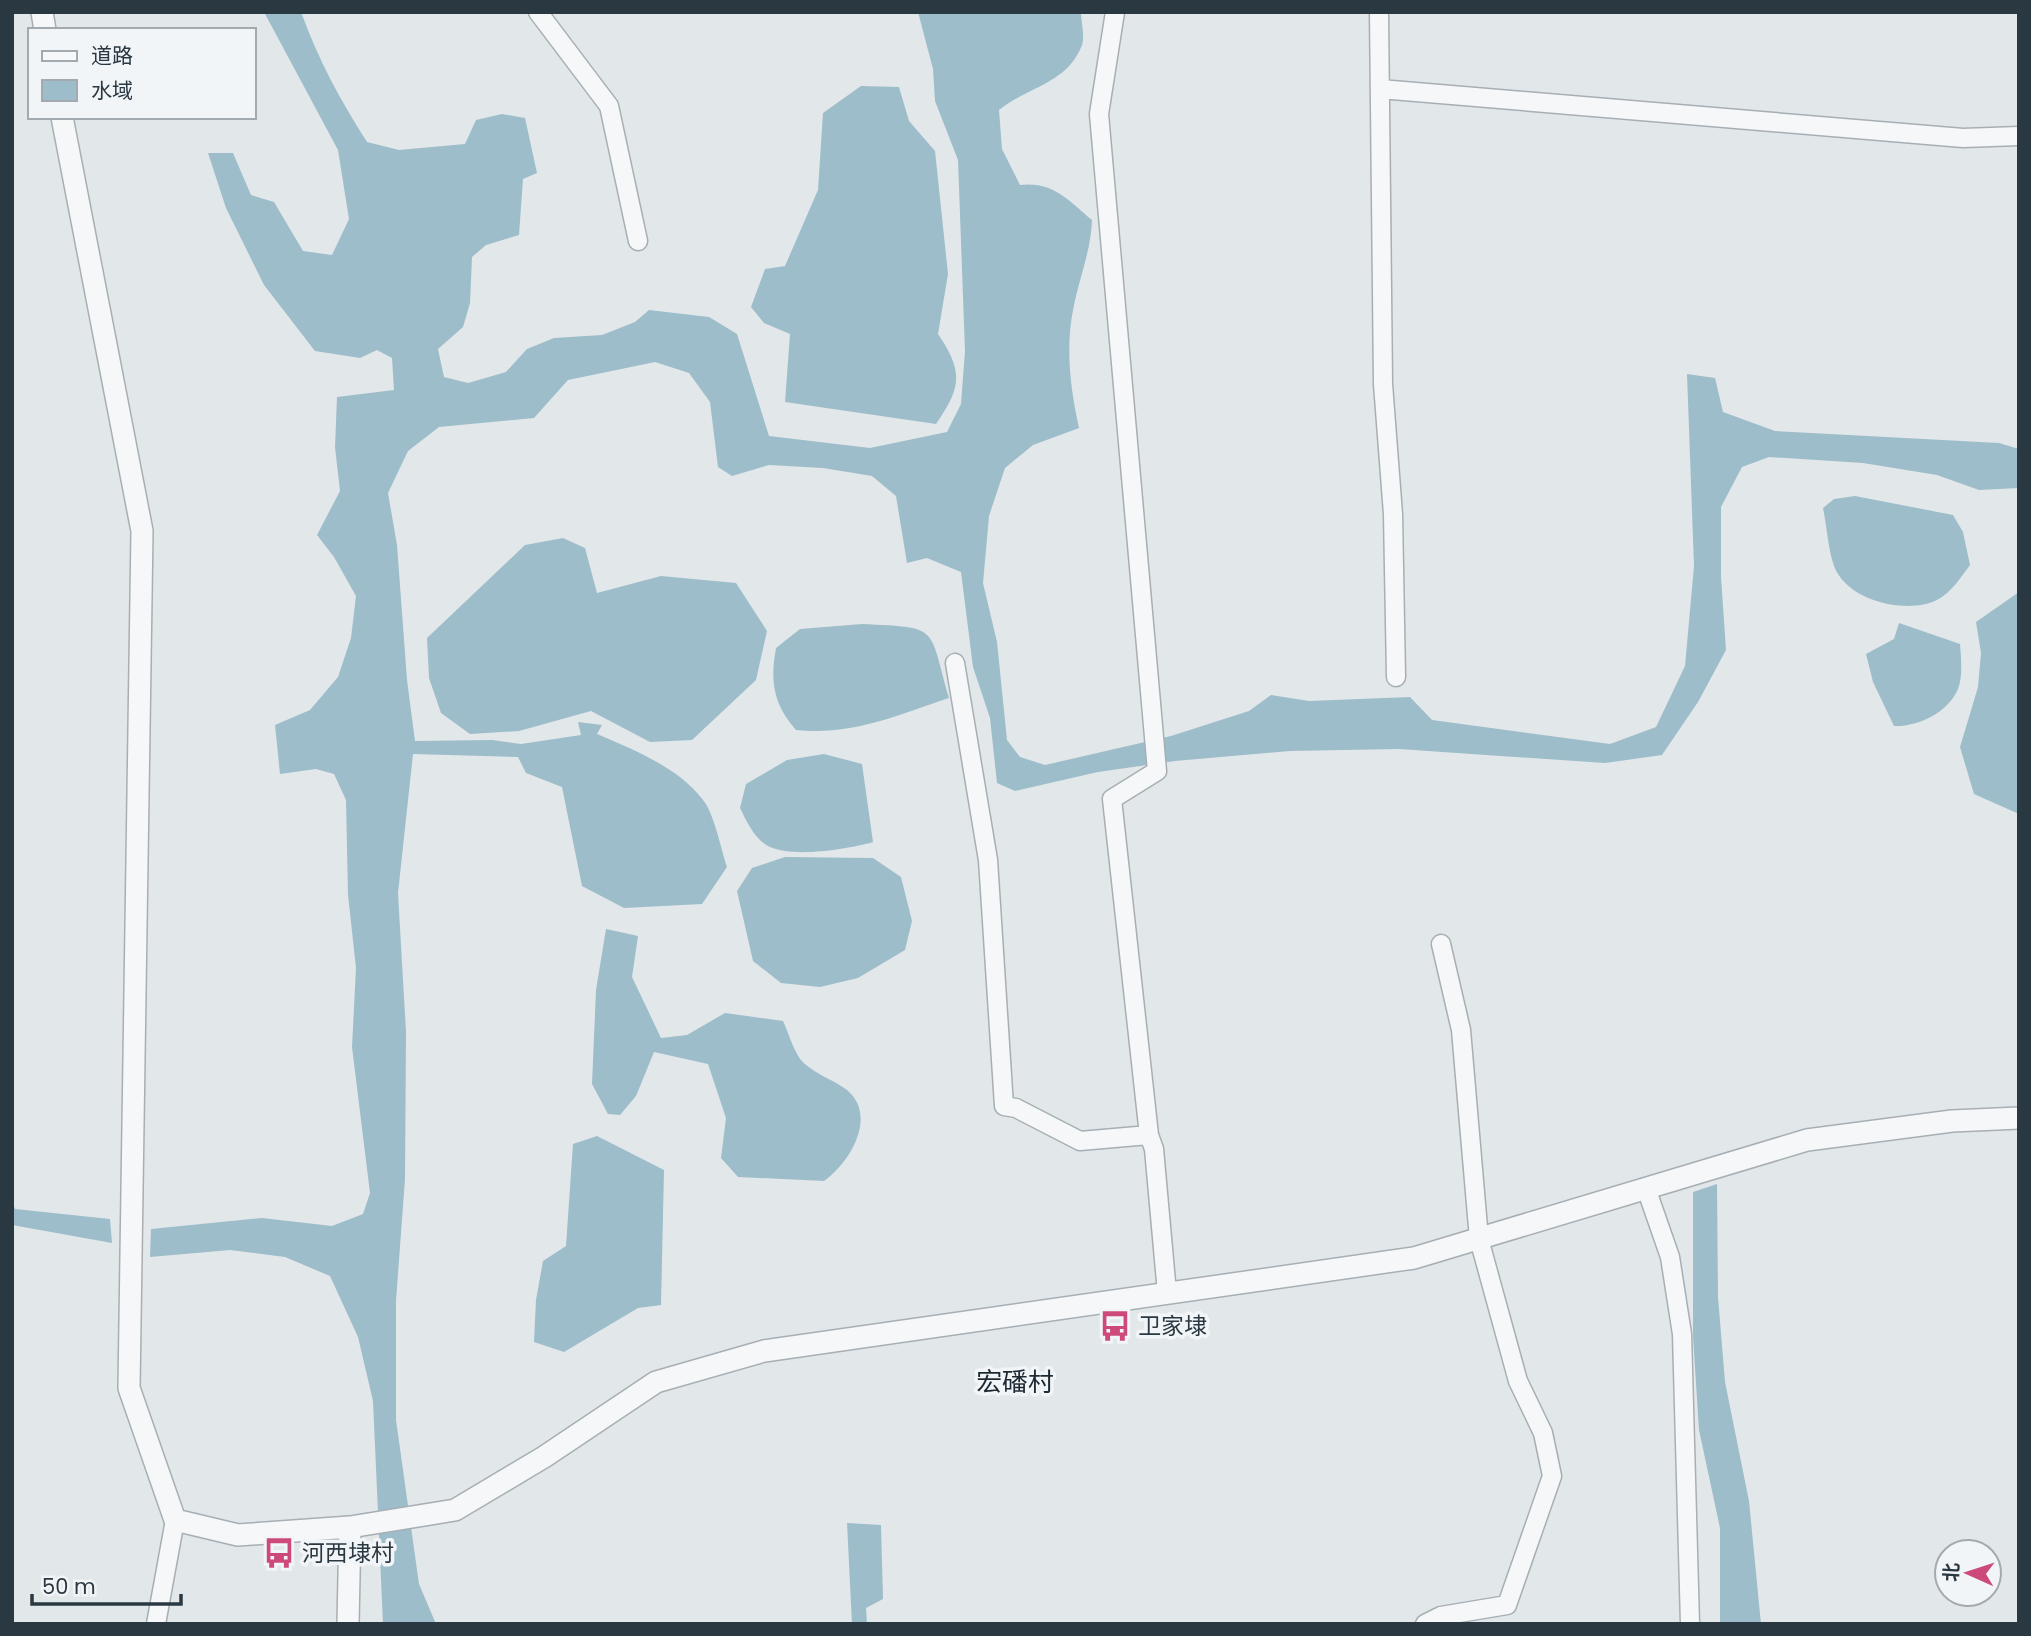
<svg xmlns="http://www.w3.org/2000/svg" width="2031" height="1636" viewBox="0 0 2031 1636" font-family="Poppins,'Noto Sans SC',sans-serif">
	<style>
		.water { fill: #9dbdca }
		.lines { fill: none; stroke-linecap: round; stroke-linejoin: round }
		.minor-casing { stroke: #a7afb4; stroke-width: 21 }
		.tertiary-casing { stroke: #a7afb4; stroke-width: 24 }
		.minor { stroke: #f5f7f8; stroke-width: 18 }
		.tertiary { stroke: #f5f7f8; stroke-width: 21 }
		.labels { text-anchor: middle; stroke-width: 7; stroke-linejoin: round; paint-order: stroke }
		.poi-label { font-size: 23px; fill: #2a3842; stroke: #f2f5f8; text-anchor: start }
		.quarter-label { font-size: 26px; fill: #1c2933; stroke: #f2f5f8 }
	</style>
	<rect width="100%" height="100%" fill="#e2e7ea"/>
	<!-- water -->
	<path class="water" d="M264 12H301C318 59 340 100 367 142L399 150 465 144 476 120 502 114 525 118 537 173 523 179 519 235 486 245 472 257 470 303 463 327 438 349 444 377 468 383 506 372 527 349 554 338 602 335 635 322 649 310 709 317 737 334 769 436 870 448 947 432 961 404 965 351 958 160 935 101 933 69 918 12H1081C1081 21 1085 36 1082 45 1067 84 1029 86 999 110L1002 149 1020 185C1053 181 1068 200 1092 220 1091 250 1080 276 1074 305 1065 346 1070 387 1079 428L1033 445 1005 468 989 516 983 583 997 642 1007 740 1020 757 1045 765 1171 736 1249 711 1271 695 1309 701 1410 697 1432 720 1610 744 1656 727 1685 666 1694 566 1687 374 1715 378 1723 412 1775 431 1999 443 2019 449V488L1979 490 1937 475 1863 463 1769 457 1742 467 1721 507V577L1726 650 1698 702 1662 755 1605 763 1399 749 1290 751 1175 761 1098 772 1015 791 997 783 990 718 973 667 961 572 927 558 907 563 896 496 872 476 823 468 769 465 732 476 718 467 710 402 689 373 655 362 568 380 534 418 439 427 408 451 388 493 397 545 407 680 415 741 492 740 521 744 581 735 578 722 602 725 597 734C634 750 678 767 703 800 714 813 721 849 727 867L702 904 624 908 582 886 562 787 526 773 518 757 413 754 398 893 406 1032 405 1179 396 1301V1420L419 1584 436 1624H383L373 1401 358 1337 330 1276 285 1257 230 1250 150 1257 151 1229 262 1218 332 1226 363 1214 370 1193 352 1047 356 968 348 895 346 800 334 774 316 769 280 774 275 725 310 710 338 677 351 638 356 596 334 557 317 535 340 491 335 447 337 397 394 390 392 358 377 350 360 358 315 351 264 285 226 208 208 153H233L251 195 274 202 303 251 332 255 349 219 338 150Z
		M861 86 899 87 909 121 935 151 948 274 938 334C963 371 962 387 936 424L785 402 790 334 764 323 751 307 765 269 785 266 818 190 823 113Z
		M1855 496 1953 515 1963 532 1970 565C1961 577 1951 593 1937 600 1906 615 1847 601 1834 566 1828 549 1827 527 1823 508L1834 499Z
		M563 538 585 548 597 593 661 576 736 583 767 631 756 680 692 740 650 742 591 711 519 731 470 734 441 713 429 678 427 638 525 545Z
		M2019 592V814L1974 794 1960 747 1978 687 1981 653 1976 622Z
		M1899 623 1960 644C1961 658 1963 676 1958 689 1948 713 1917 727 1894 726L1873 682 1866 654 1894 639Z
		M862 624C940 628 928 624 949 698 898 715 851 736 796 730 773 704 770 681 776 648L800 629Z
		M824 754 862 764 873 842C848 849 795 858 770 847 755 840 747 822 740 808L746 784 787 760Z
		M785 857 873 858 901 877 912 921 905 950 858 978 820 987 781 983 753 961 737 891 752 868Z
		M606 929 638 936 632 977 661 1038 687 1035 725 1013 783 1021C789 1034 795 1056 805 1064 817 1075 834 1080 847 1090 878 1116 850 1163 824 1181L738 1177 721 1158 726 1118 708 1064 654 1052 636 1096 620 1115 608 1114 592 1084 596 990Z
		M597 1136 664 1170 661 1305 638 1308 564 1352 534 1342 536 1300 543 1261 566 1246 573 1144Z
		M1717 1184 1718 1297 1725 1382 1749 1501 1761 1624H1720V1528L1699 1430 1693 1337V1192Z
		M12 1201 15 1209 110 1219 112 1243 12 1225Z
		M847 1523 881 1525 883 1599 866 1608 867 1624H852Z"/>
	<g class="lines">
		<defs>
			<path id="minor" d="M538 12 609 106 638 241
				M1115 12 1099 114 1157 771 1112 799 1149 1135 1154 1149 1167 1293
				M1379 12 1383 384 1393 514 1396 677
				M1380 89 1963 138 2019 136
				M955 663 988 860 1004 1106 1016 1108 1080 1141 1149 1135
				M1646 1188 1670 1257 1682 1334 1690 1624
				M156 1624 175 1520
				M1425 1624 1441 1616 1507 1605 1552 1476 1543 1433 1518 1381 1479 1239 1461 1030 1441 944"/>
			<path id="tertiary" d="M42 12 45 30
				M62 117 142 531 129 1388 175 1520 238 1535 350 1527 455 1510 544 1457 656 1382 764 1351 1414 1258 1807 1140 1952 1121 2019 1118
				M348 1624 350 1527"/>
		</defs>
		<!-- minor casing -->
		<use href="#minor" class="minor-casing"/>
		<!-- tertiary casing -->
		<use href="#tertiary" class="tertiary-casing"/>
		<!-- minor -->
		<use href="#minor" class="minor"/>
		<!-- tertiary -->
		<use href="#tertiary" class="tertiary"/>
	</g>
	<!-- icons -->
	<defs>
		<symbol id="bus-bare" viewBox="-9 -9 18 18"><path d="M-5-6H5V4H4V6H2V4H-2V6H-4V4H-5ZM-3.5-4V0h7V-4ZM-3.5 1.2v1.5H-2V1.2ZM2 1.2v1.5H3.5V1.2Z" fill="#cd497b" stroke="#f2f5f8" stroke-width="2.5" paint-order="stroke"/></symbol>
	</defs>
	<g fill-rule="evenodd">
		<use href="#bus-bare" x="1093" y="1304" width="44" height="44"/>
		<use href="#bus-bare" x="257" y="1531" width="44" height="44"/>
	</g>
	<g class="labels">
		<!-- poi labels -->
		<g class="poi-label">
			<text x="1138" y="1334">卫家埭</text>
			<text x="302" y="1561">河西埭村</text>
		</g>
		<!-- quarter labels -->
		<g class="quarter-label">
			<text x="1015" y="1391">宏磻村</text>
		</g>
	</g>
	<!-- border -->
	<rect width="2031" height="1636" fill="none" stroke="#2a3842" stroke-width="28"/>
	<!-- legend -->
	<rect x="28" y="28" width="228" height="91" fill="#f2f5f8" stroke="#a2a9af" stroke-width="2"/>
	<rect x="42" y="51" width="35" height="10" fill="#f5f7f8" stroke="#a2a9af" stroke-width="2"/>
	<text x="91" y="63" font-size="21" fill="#2a3842">道路</text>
	<rect x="42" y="80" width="35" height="21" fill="#9dbdca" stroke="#a2a9af" stroke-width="2"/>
	<text x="91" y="98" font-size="21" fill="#2a3842">水域</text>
	<!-- north arrow -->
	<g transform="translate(1968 1573) rotate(273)"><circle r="33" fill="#f2f5f8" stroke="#a2a9af" stroke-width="2"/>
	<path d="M0-5L12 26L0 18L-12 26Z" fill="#cd497b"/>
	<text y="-10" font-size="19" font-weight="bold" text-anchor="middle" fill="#2a3842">北</text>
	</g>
	<!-- scale -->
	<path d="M32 1594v10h149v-10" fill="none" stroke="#2a3842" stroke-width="3.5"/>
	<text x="42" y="1594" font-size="21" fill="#2a3842" stroke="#f2f5f8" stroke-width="5" paint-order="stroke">50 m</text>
</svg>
